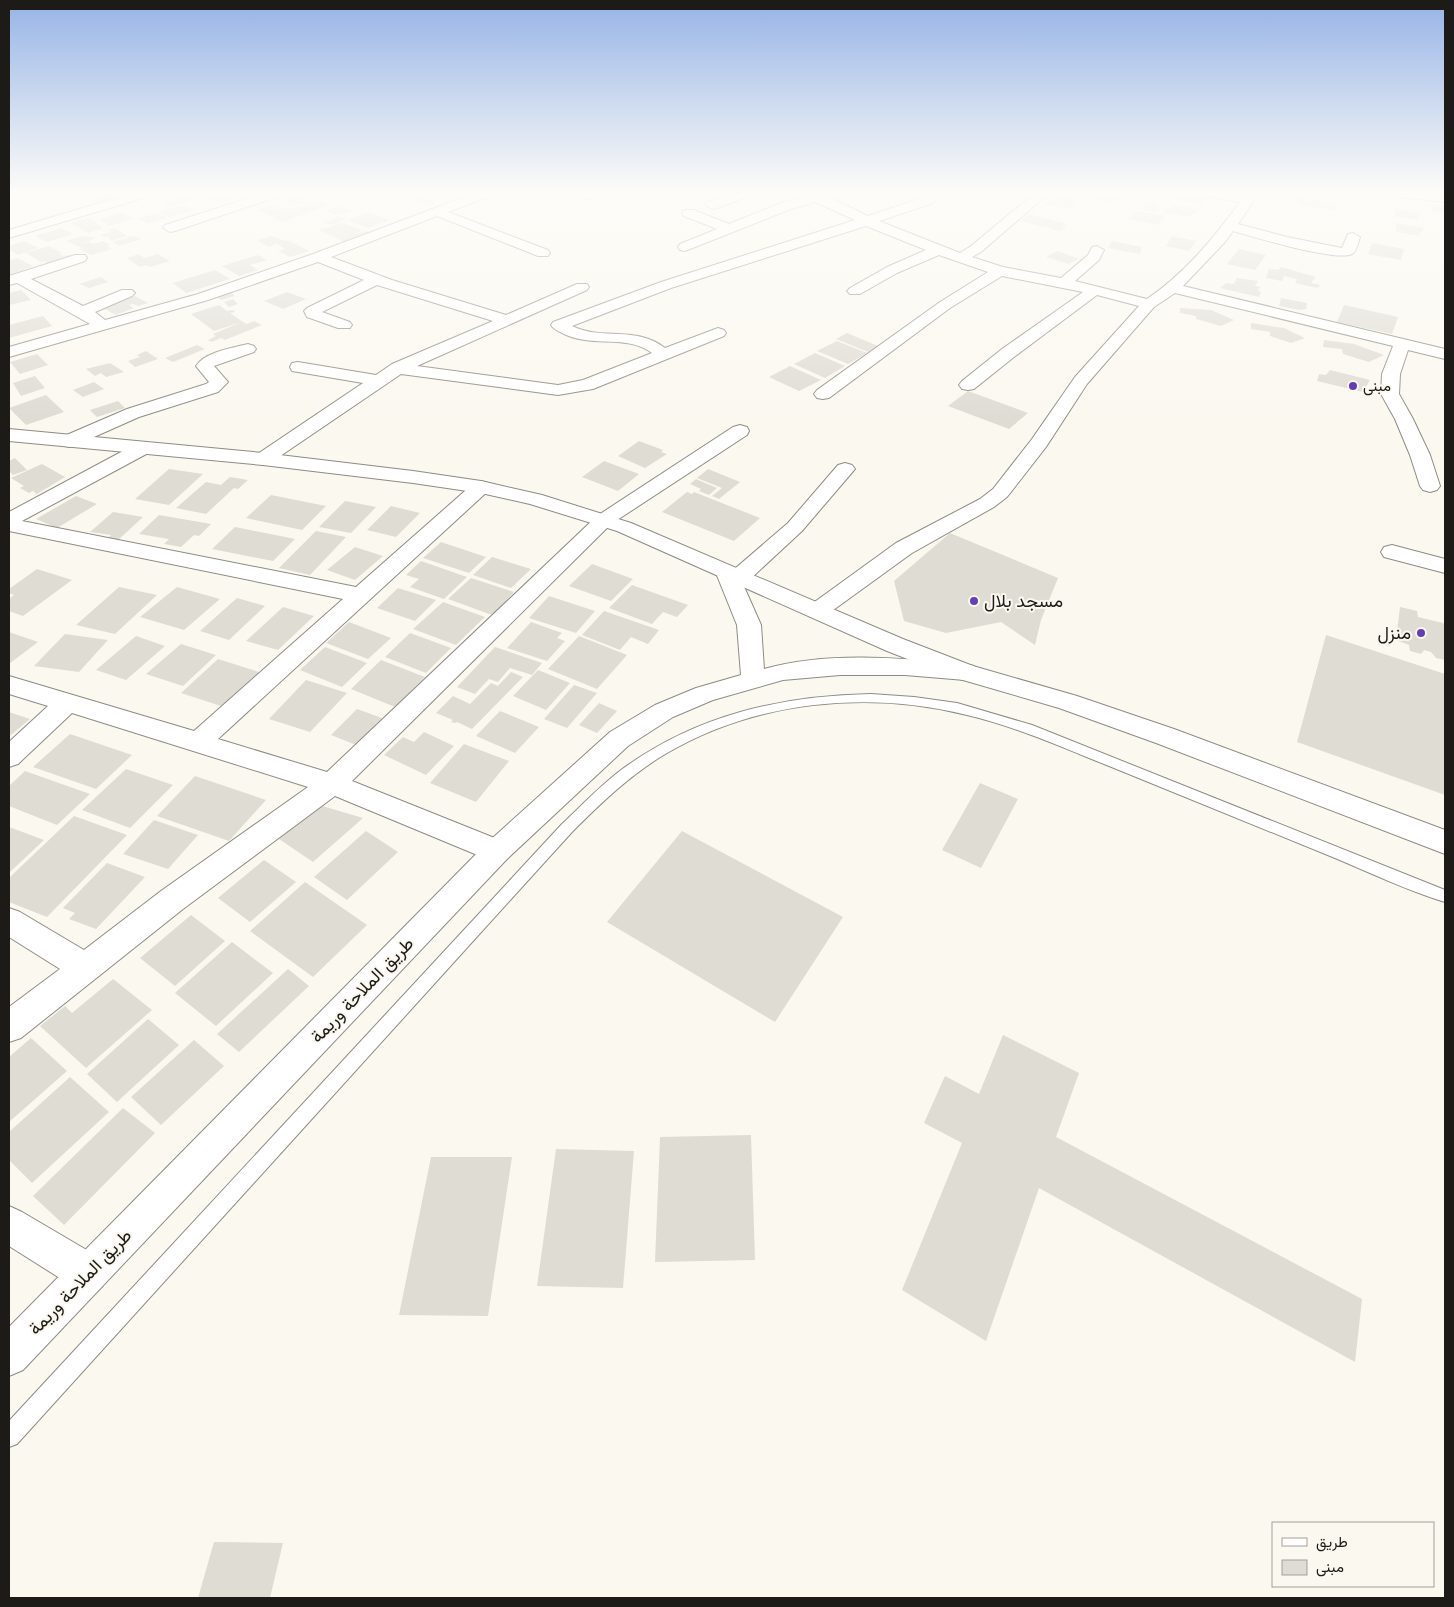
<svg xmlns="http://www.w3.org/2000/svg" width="1454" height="1607" viewBox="0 0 1454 1607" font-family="'Noto Sans',Vazirmatn,sans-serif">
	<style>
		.building { fill: #dfdcd4 }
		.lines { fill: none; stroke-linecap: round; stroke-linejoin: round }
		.service-casing { stroke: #8d8b83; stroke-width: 2 }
		.minor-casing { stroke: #8d8b83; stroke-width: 2 }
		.tertiary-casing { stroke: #8d8b83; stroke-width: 2 }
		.secondary-casing { stroke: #8d8b83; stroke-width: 2 }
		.service { fill: #fff; fill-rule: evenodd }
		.minor { fill: #fff; fill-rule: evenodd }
		.tertiary { fill: #fff; fill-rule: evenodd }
		.secondary { fill: #fff; fill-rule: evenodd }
		.poi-dot { fill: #653db5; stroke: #fbf8f0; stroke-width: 2 }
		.labels { text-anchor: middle; stroke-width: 4; stroke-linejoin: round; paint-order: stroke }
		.far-poi-label { font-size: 15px; fill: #1c1b18; stroke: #fbf8f0; text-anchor: start }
		.poi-label { font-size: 18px; fill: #1c1b18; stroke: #fbf8f0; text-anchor: start }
		.street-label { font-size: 18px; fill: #1c1b18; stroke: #fbf8f0 }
	</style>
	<rect width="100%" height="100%" fill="#fbf8f0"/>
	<!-- building -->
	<path class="building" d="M82 193H113L120 196 102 202Z
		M195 193H227L238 197 219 203 192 194Z
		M1098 193 1119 196 1114 203 1095 200Z
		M1181 193H1184L1206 198 1201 204 1174 199Z
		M295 195 311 201 297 205 282 200Z
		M1054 195 1077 200 1069 209 1046 204Z
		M182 196 194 200 169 207 163 202Z
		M420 196 438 202 428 205 410 199Z
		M1295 197 1332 203 1331 205 1337 206 1336 210 1298 205 1299 202 1294 201Z
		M317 201 328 205 283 222 271 217 282 214 270 216 257 210 279 204 282 205 272 208 277 210 287 207 292 209 285 211 287 212Z
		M1150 203 1159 206 1155 212 1141 210Z
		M1432 204 1445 206V214L1432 211Z
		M1174 205 1198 210 1189 217 1163 212Z
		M180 206H186L195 210 170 217 159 212Z
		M338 206 351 211 338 215 325 211Z
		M1395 208 1422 213 1417 220 1395 216Z
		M1135 211 1165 216 1158 225 1130 219Z
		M122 212 132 219 109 226 100 219 107 217 112 219 108 216Z
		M369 212 390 220 368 228 347 220Z
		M157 213 167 218 147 224 139 218Z
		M1028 214 1068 224 1062 226 1067 227 1060 231 1021 221Z
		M339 216 347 219 332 225 324 223Z
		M88 218 97 223H94L103 228 88 233 71 223Z
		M342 223 362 230 355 234 365 231 371 234 344 242 319 230Z
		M1396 223 1424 228 1419 236 1396 232Z
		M61 228 73 234 47 242 35 236Z
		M115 228 127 236 111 241 108 236 104 237 100 235 112 232 109 230Z
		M82 236 96 238 82 244 89 242 94 244 103 241 110 245 107 246 112 249 91 255 79 249 82 248 66 241Z
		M134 236 141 239 119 246 112 242Z
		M272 236 281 240 290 241 309 251 290 257 278 251 285 249 277 244 269 247 257 240Z
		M1172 236 1196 241 1189 251 1166 246Z
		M24 241 39 248 18 255 9 250V246Z
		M1112 241 1142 247 1140 254 1108 248Z
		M1372 243 1404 249 1401 260 1368 254Z
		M49 246 62 253 59 254 64 256 68 255 74 258 50 265 45 261 41 262 26 253Z
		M1239 249 1266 255 1255 270 1227 264Z
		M1057 251 1079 259 1068 264 1046 257Z
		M139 254 144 258 158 254 170 261 150 267 147 265 140 267 127 258Z
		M258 255 267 260 250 265 258 270 239 276 222 266Z
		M17 258 33 266 9 275V261Z
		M1281 267 1316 277 1311 283 1321 285 1317 288 1295 283 1297 279 1284 276 1282 281 1266 278 1269 269 1278 270Z
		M215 270 230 279 186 293 173 283Z
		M101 277 108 282 89 288 79 284Z
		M1237 278 1258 281 1255 286 1260 287 1258 291 1261 292 1259 297 1220 288 1226 283 1234 284Z
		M21 290 31 300 9 305V293Z
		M230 292 235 296 221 300 216 296Z
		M287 292 306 299 283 309 264 301Z
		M135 296 148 303 138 306 133 304 129 305 134 308 116 315 103 308Z
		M1281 298 1307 303 1306 309 1300 310 1279 306Z
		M233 299 238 304 229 307 224 302Z
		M219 305 227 311 233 310 235 312 230 313 243 322 247 324 254 321 262 325 225 340 221 338 212 342 208 340 216 336 213 334 241 322 214 331 191 314Z
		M1344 305 1398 317 1392 334 1337 322Z
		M1180 308 1211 310 1234 320 1221 326 1196 319V316L1180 313Z
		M43 316 52 326 9 338V325Z
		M1251 323 1284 328 1305 338 1291 343 1270 336V332L1251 329Z
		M847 333 878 346 868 352 836 339Z
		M1324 340 1354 344 1384 355 1369 362 1343 354 1342 349 1323 347Z
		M837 341 867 353 848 364 817 351Z
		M197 345 205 349 173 362 165 358Z
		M146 351 158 359 135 367 128 361 140 357 137 355Z
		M815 353 845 366 825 378 794 364Z
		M37 354 48 365 20 374 10 362Z
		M110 363 124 372 106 377 101 373 95 376 86 369Z
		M790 366 821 380 799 391 769 377Z
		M1330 370 1370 380 1363 392 1317 381 1319 374 1326 375Z
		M35 376 45 388 21 396 13 383Z
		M94 382 104 389 83 397 73 390Z
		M968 391 1028 413 1009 429 948 406Z
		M46 395 64 412 26 425 9 408Z
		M118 401 125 408 97 417 90 410Z
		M639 441 663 450 661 452 667 454 645 468 618 456Z
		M15 458 27 470 13 475 9 471V461Z
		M604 461 639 474 618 491 582 477Z
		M42 464 65 477 37 494 33 491 29 493 20 488 24 486 11 478Z
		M169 469 203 474 169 505 135 499Z
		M708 469 740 482 719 499 712 496 722 488 697 478Z
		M230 477 248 480 238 489 234 488 206 514 176 508 206 482 221 485Z
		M696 479 717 488 709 495 699 491 701 489 690 484Z
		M687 492 692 494 694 492 760 518 734 541 662 512Z
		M271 495 326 506 302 530 246 518Z
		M76 496 97 504 57 528 36 519Z
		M345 501 376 507 351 533 319 527Z
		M391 506 420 513 396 537 367 530Z
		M113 512 143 517 117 541 107 539 111 535 90 532Z
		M159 515 211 524 199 536 194 535 181 547 164 544 169 539 139 534Z
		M235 527 295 539 273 561 212 549Z
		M316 531 346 537 310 575 279 568Z
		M950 533 1058 578 1041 620 1035 645 1001 622 946 633 904 621 894 581Z
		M441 542 486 557 469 573 423 558Z
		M355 547 383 556 355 580 327 570Z
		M492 557 531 569 511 588 473 575Z
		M421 561 467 577 444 599 410 587 419 579 406 575Z
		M592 564 633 579 611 601 569 586Z
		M37 569 72 580 23 616 9 611V599L14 595 9 593V589Z
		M471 578 514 592 492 615 448 599Z
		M632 585 688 605 677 617 663 612 652 624 609 608Z
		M119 587 157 595 115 634 76 625Z
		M177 587 220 599 184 630 140 617Z
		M398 588 436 600 415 621 377 608Z
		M549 596 595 611 576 633 529 618Z
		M237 598 265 606 229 640 200 631Z
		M443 602 485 617 456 645 413 629Z
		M283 607 314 616 278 650 246 641Z
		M1400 607 1417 611 1418 617 1443 623 1445 625V660L1436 658 1431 652 1424 650 1421 654 1410 651 1409 645 1396 640Z
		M604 611 659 630 648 644 631 637 620 650 582 635Z
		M349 622 391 638 368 659 326 643Z
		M531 622 562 633 557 638 565 641 547 661 507 648Z
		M9 632 38 642 9 664Z
		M410 633 451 648 426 673 385 657Z
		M65 634 108 640 79 672 34 666Z
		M1326 635 1445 674V795L1297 742Z
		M136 636 165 646 126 680 96 670Z
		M579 636 627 655 597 689 548 669Z
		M181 644 216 655 183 686 146 674Z
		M325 647 367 663 342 687 300 670Z
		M495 647 542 663 532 675 510 668 498 682 489 679 475 694 457 687Z
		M218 659 262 673 227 708 181 693Z
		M381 660 425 677 395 707 351 689Z
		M538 670 570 683 546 710 513 696Z
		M511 672 523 677 472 729 457 722 455 723 451 722 453 720 436 713 453 696 470 704 491 683 498 686Z
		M306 680 347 693 310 732 269 719Z
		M574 685 597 693 567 728 544 719Z
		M599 703 617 711 597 733 579 725Z
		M357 709 382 718 356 745 331 735Z
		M500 711 539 727 515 753 476 736Z
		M9 712 30 719 11 735 9 734Z
		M424 732 454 746 426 775 384 755 403 737 414 742Z
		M70 734 132 755 96 789 33 767Z
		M464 744 509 761 476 802 430 783Z
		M126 769 173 785 130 828 82 810Z
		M25 771 90 794 57 825 9 806V786Z
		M195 776 266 800 229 841 157 816Z
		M980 783 1018 799 981 868 942 850Z
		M319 805 363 818 313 862 279 839Z
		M74 816 127 835 47 917 9 902V878Z
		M154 820 198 835 168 869 123 854Z
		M9 827 44 840 10 872H9Z
		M366 831 398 852 347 900 314 877Z
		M682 831 843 917 775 1022 607 922Z
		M264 860 296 882 250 922 218 898Z
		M107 863 145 877 96 929 69 919 75 913 63 908Z
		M305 882 367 925 313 977 250 931Z
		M191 915 225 941 175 986 140 958Z
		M232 942 273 973 216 1026 175 993Z
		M288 969 309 986 239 1052 217 1034Z
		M113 979 152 1010 86 1068 40 1026 65 1006 72 1013Z
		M148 1019 179 1045 117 1102 87 1074Z
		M1003 1035 1079 1073 1056 1137 1362 1299 1355 1362 1039 1188 986 1341 902 1290 962 1143 924 1123 945 1076 979 1094Z
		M31 1038 67 1071 9 1122V1057Z
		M194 1040 224 1066 161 1125 131 1097Z
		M70 1077 109 1112 32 1183 9 1160V1132Z
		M123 1108 155 1133 64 1225 33 1196Z
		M751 1135 755 1260 655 1262 660 1137Z
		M556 1149 634 1151 623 1288 537 1286Z
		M431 1157H512L488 1316 399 1315Z
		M214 1542 283 1543 270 1598H198Z"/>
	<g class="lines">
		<defs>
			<path id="service" d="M871 694 914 697 957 703 1032 725 1445 890V902C1408 891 1371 873 1335 858 1261 828 1188 798 1114 768 1066 749 1018 727 967 715 868 690 755 701 667 753 631 774 601 803 572 832L17 1444 9 1447V1421L562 824C581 806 600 786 621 770 696 715 779 696 871 694Z"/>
			<path id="minor" d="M133 193H152L150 196 9 238V230Z
				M264 193H282L280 196 175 231 170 232 163 228 165 225Z
				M475 193H492L490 196 448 212 548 250 550 253 548 256H538L437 216 331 257 392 280 506 315 577 284H587L589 287 587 290 417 366 558 385 583 380 652 353C627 334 593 348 564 334 559 331 554 330 551 325L553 322 661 282 855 220 815 202 791 209 685 251 680 250 678 247 680 244 717 229 684 216 682 213 684 210H694L729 224 781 203 804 197 801 193 822 194 868 216 921 198 924 196 922 193H934L937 197 931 204 879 221 960 253 971 246 1035 193H1049L981 252 972 257 1003 267 1061 278 1088 255 1092 247 1097 246 1104 250 1099 260 1075 281 1147 299C1184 274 1213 239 1240 202L1204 196 1202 193H1229L1245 196 1247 193H1259L1238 224 1287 237 1342 248 1348 234 1353 233 1360 237C1358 243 1357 251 1352 254 1335 262 1254 237 1233 231L1225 242 1183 286 1445 349V359L1408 350 1400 374 1399 394 1413 419 1430 455 1440 486 1437 490 1430 492 1423 490 1420 486 1410 455 1395 419 1381 394 1382 374 1393 346 1175 293 1154 307 1087 384 1046 447 1007 497 994 507 912 553 825 616 817 618 809 616 806 611 809 606 896 543 980 499 993 489 1032 439 1075 377 1139 306 1097 295 1014 357 974 389 968 390 962 389 959 385 962 381 1002 349 1083 292 1002 276 950 308 829 398 823 399 817 398 814 394 817 390 940 302 988 272 939 255 897 273 860 294H850L847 291 850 288 887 267 926 250 866 226 671 288 572 326C603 341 635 325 665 348L718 328 724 330 726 333 724 336 593 389 558 395 401 374 270 463 263 465 256 463 253 459 256 455 363 383 292 371 290 367 292 363 298 362 376 375 392 364 493 321 377 285 322 312 350 322 352 325 350 328H338L307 317 304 311 307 308 364 280 318 262 208 300 9 357V347L90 324 17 283 9 285V276L75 255H85L87 258 85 261 31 279 83 306 122 290H132L135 293 132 296 95 312 105 320 198 294 313 254Z
				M576 193H596L599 196 593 200 578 196Z
				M734 193H752L750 196 717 208 712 209 706 205 707 202Z
				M1393 193 1445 194V202L1399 197Z
				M248 344 254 346 256 349 254 352 214 366 228 382 218 392 139 417 76 445 69 447 62 445 60 441 62 437 127 409 206 384 209 382 196 366C205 352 232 348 248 344Z
				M740 425 747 427 749 431 747 435 611 524 352 781 507 843 511 851 507 859 497 863 487 859 335 796 183 909 21 1038 9 1042V1007L60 969 9 937V908L20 912 84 950 161 891 308 787 72 713 18 764 9 767V742L48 706 9 694V676L194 731 343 599 9 531V512L136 444 143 442 150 444 152 448 150 452 22 521 356 587 474 483 481 481 488 483 491 487 488 491 218 739 327 772 597 516 733 427Z
				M845 463 852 465 855 469 802 531 747 582 739 584 731 582 728 577 731 572 788 523 838 465Z
				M1392 545 1445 559V573L1384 557 1381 552 1384 547Z
				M9 1206 22 1212 102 1259 107 1273 102 1287 88 1292 74 1287 9 1246Z"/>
			<path id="tertiary" d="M727 566 735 568 738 573 761 625 764 669C828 651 900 658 965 664L974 666 977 672 974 678 965 680 905 675H840L783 680 713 700 673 717 628 746 507 859 23 1370 9 1376V1327L487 843 610 732 655 705 696 688 741 675 737 625 716 573 719 568Z"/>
			<path id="secondary" d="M9 429 263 453 413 471 481 481 542 495 631 523 903 639 973 666 1077 696 1174 729 1445 830V854L1156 743 1059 708 956 678 887 651 617 531 530 504 481 493 413 483 263 465 9 441Z"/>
		</defs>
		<!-- service casing -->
		<use href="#service" class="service-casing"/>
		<!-- minor casing -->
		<use href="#minor" class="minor-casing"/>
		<!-- tertiary casing -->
		<use href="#tertiary" class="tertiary-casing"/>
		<!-- secondary casing -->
		<use href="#secondary" class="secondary-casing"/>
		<!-- service -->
		<use href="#service" class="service"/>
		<!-- minor -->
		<use href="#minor" class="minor"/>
		<!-- tertiary -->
		<use href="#tertiary" class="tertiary"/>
		<!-- secondary -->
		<use href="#secondary" class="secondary"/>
	</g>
	<!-- sky -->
	<linearGradient id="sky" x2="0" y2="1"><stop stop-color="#97b4e6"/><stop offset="0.46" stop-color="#fdfcf8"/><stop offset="1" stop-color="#fdfcf8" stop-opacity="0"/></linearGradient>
	<rect width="1454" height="418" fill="url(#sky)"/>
	<!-- markers -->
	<g class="poi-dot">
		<circle cx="1353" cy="386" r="5"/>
		<circle cx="974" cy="601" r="5"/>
		<circle cx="1421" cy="633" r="5"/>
	</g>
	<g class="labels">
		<!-- far-poi labels -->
		<g class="far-poi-label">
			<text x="1363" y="391">مبنى</text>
		</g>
		<!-- poi labels -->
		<g class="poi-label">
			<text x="984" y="607">مسجد بلال</text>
			<text x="1411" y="639" text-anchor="end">منزل</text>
		</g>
		<!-- street labels -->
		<g class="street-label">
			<text transform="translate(362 990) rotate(-46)" y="6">طريق الملاحة وريمة</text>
			<text transform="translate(80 1282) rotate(-46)" y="6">طريق الملاحة وريمة</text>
		</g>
	</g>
	<!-- border -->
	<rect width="1454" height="1607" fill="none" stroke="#1c1b18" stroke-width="20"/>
	<!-- legend -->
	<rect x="1272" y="1522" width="162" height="65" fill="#fbf8f0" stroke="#a2a09a"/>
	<rect x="1282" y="1538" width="25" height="8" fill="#ffffff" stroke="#a2a09a"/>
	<text x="1316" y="1547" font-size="15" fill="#1c1b18">طريق</text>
	<rect x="1282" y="1560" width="25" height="15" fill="#dfdcd4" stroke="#a2a09a"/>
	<text x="1316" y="1572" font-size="15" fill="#1c1b18">مبنى</text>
</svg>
